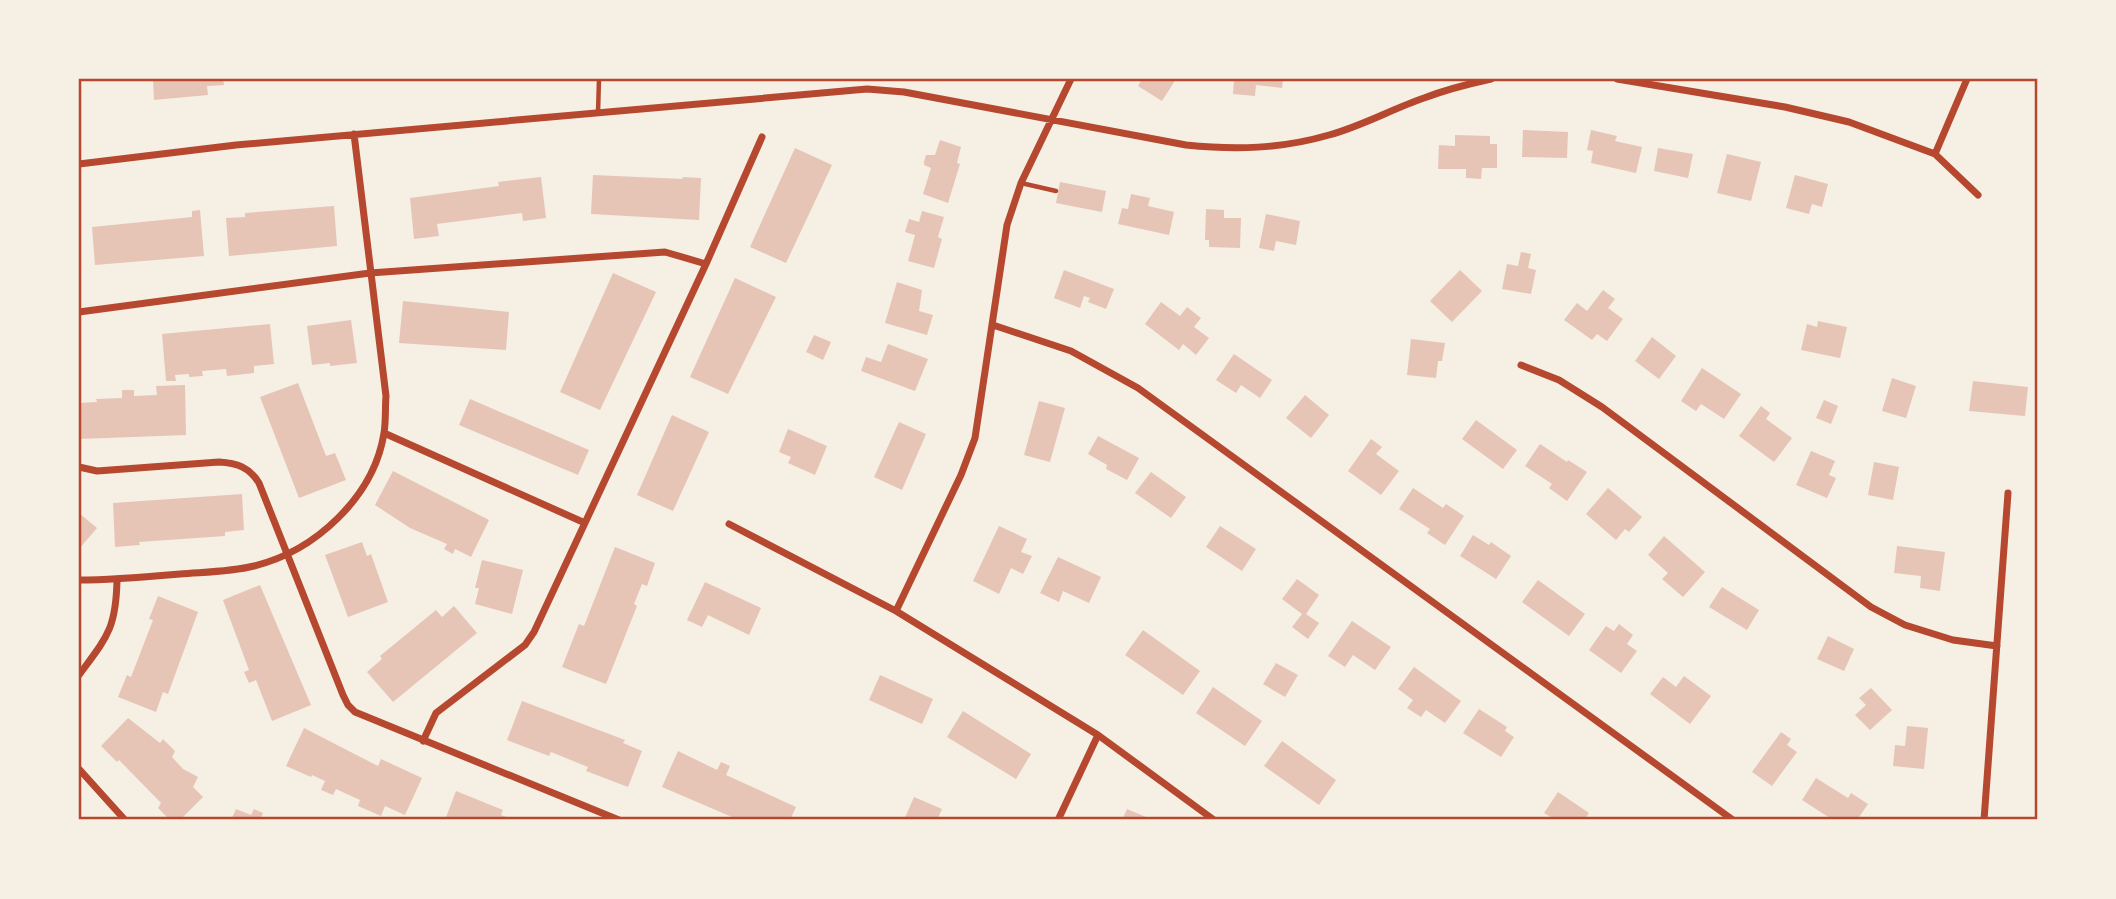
<svg xmlns="http://www.w3.org/2000/svg" width="2116" height="899" viewBox="0 0 2116 899" font-family="Commissioner,sans-serif">
	<style>
		.building { fill: #e6c5b7 }
		.lines { fill: none; stroke-linecap: round; stroke-linejoin: round }
		.service { stroke: #b5482f; stroke-width: 4.5 }
		.minor { stroke: #b5482f; stroke-width: 7 }
		.neatline { fill: none; stroke: #b5482f; stroke-width: 2.5 }
	</style>
	<rect width="100%" height="100%" fill="#f6efe4"/>
	<!-- building -->
	<path class="building" d="M153 79H223L224 85 207 86 208 95 154 100Z
		M1142 79H1176L1162 101 1138 86Z
		M1234 79H1283L1282 88 1256 85 1255 96 1233 94Z
		M1523 130 1568 132 1567 158 1522 157Z
		M1591 130 1617 136 1615 141 1642 147 1636 173 1591 163 1593 151 1587 150Z
		M1455 135 1490 136V144H1497V168H1482L1481 179 1466 178V169H1438L1439 145 1455 146Z
		M940 140 961 147 957 163 960 164 948 203 923 194 931 168 924 165V162L926 155H935Z
		M795 148 832 165 786 263 750 247Z
		M1658 148 1693 154 1688 178 1654 171Z
		M1727 154 1761 162 1751 201 1717 193Z
		M593 175 683 179 682 177 701 178 699 220 591 214Z
		M1795 175 1828 184 1822 207 1812 204 1809 214 1786 208Z
		M541 177 546 218 523 221 522 213 437 224 439 236 414 239 410 198 499 186 498 182Z
		M1060 182 1106 191 1102 212 1056 203Z
		M1131 194 1150 198 1148 206 1174 212 1169 235 1118 224 1122 208 1128 209Z
		M334 206 337 246 229 256 226 218 245 217V213Z
		M1206 209 1224 210V218H1241L1240 248 1209 247V240H1205Z
		M200 210 204 256 95 265 92 227 192 217V211Z
		M922 211 944 217 938 237 942 239 934 268 908 261 915 235 905 232 909 219 919 222Z
		M1266 214 1300 221 1296 245 1276 241 1274 251 1259 248Z
		M1521 252 1531 254 1528 268 1536 270 1531 294 1502 289 1507 264 1518 266Z
		M1064 270 1114 289 1106 309 1088 302 1090 298 1084 296 1080 308 1054 298Z
		M1460 270 1482 291 1452 322 1430 301Z
		M613 273 656 292 600 410 560 392Z
		M735 278 776 297 728 394 690 377Z
		M897 282 922 290 919 311 933 315 927 335 885 323Z
		M1603 290 1615 299 1608 308 1623 319 1607 341 1597 334 1592 340 1564 320 1577 303 1587 311Z
		M403 301 509 312 506 350 399 343Z
		M1161 302 1180 316 1187 307 1201 318 1194 327 1209 338 1196 355 1183 344 1179 350 1145 324Z
		M351 320 357 363 330 366V363L312 365 307 326Z
		M1818 321 1847 327 1840 358 1801 350 1807 324 1817 327Z
		M270 324 274 364 254 366V373L227 376 226 369 202 371 203 376 189 377V374L175 375 176 381H166L162 334Z
		M814 335 831 342 823 360 806 352Z
		M1652 337 1676 356 1659 379 1635 361Z
		M1411 339 1445 343 1442 361H1438L1436 378 1407 375Z
		M888 344 928 359 915 391 861 371 866 357 881 362Z
		M1234 354 1272 380 1260 398 1241 385 1236 393 1216 380Z
		M1702 368 1741 394 1724 419 1701 404 1696 411 1681 401Z
		M1892 378 1916 386 1906 418 1882 411Z
		M1973 381 2028 387 2025 416 1969 411Z
		M298 383 326 456 335 453 346 480 299 498 260 397Z
		M185 385 186 435 79 439V403L97 402 96 399 122 398V390H134V396L157 395 156 386Z
		M1305 395 1329 415 1311 438 1286 418Z
		M470 399 589 450 578 475 459 425Z
		M1824 400 1838 406 1831 424 1816 418Z
		M1039 401 1065 408 1050 462 1024 455Z
		M1761 406 1770 413 1766 419 1792 438 1774 462 1739 436Z
		M672 415 709 432 673 511 637 495Z
		M1476 420 1517 450 1503 469 1462 439Z
		M899 422 926 434 902 490 874 477Z
		M788 429 827 446 815 475 788 463 791 457 779 452Z
		M1098 436 1139 458 1127 480 1106 469 1107 465 1088 454Z
		M1371 439 1382 447 1376 454 1399 471 1381 495 1348 471Z
		M1540 444 1567 462 1568 460 1587 472 1567 501 1549 488 1552 484 1525 466Z
		M1811 451 1835 461 1829 475 1836 478 1827 498 1796 485Z
		M1874 462 1899 467 1893 500 1868 495Z
		M393 471 489 520 471 557 455 549 453 554 444 549 447 544 410 528 375 505Z
		M1151 472 1186 497 1171 518 1135 493Z
		M1413 488 1443 508 1446 504 1464 516 1445 545 1427 533 1430 529 1399 509Z
		M1608 488 1642 517 1629 532 1625 529 1616 540 1586 514Z
		M242 494 244 530 225 532V536L139 542 140 545 115 547 113 503Z
		M79 513 97 528 79 549Z
		M999 526 1027 539 1021 552 1032 556 1023 574 1011 568 999 594 973 581Z
		M1220 526 1256 549 1242 571 1206 547Z
		M1473 535 1489 545 1491 542 1511 556 1496 579 1460 556Z
		M1664 536 1705 572 1683 597 1662 579 1668 573 1648 555Z
		M362 542 367 556 371 554 388 602 348 617 325 555Z
		M1897 546 1945 552 1940 591 1920 588 1921 576 1894 573Z
		M615 547 655 563 647 586 642 584 634 604 637 606 606 684 562 667 579 624 584 626Z
		M1058 557 1101 577 1089 603 1063 591 1059 602 1040 593Z
		M482 560 523 570 512 614 475 604 479 588H475Z
		M1297 579 1319 595 1306 614 1319 623 1308 639 1292 627 1302 614 1282 599Z
		M1538 580 1585 614 1569 636 1522 602Z
		M705 582 761 608 749 635 708 615 702 627 687 620Z
		M260 585 311 705 272 721 256 680 249 683 244 672 249 670 223 600Z
		M1722 587 1759 610 1747 630 1709 607Z
		M158 596 198 612 168 694 163 692 156 712 118 697 127 675 131 677 153 620 149 619Z
		M454 606 477 633 393 702 367 672 382 659 380 656 436 610 442 617Z
		M1352 621 1391 647 1375 670 1353 655 1345 667 1328 656Z
		M1619 624 1633 635 1627 644 1637 651 1621 673 1589 650 1606 626 1614 631Z
		M1143 630 1200 671 1183 695 1125 655Z
		M1828 636 1854 649 1844 671 1817 659Z
		M1276 663 1298 675 1285 697 1263 684Z
		M1414 667 1461 701 1445 723 1426 710 1421 717 1407 708 1413 700 1398 689Z
		M880 675 933 699 922 724 869 700Z
		M1684 676 1711 696 1690 724 1650 694 1663 677 1676 687Z
		M1213 687 1262 721 1245 746 1196 713Z
		M1871 688 1892 710 1870 730 1855 715 1866 705 1859 698Z
		M522 701 625 740 623 743 642 751 628 787 586 771 588 767 551 752 549 756 507 740Z
		M1479 709 1507 727 1505 731 1514 737 1501 757 1463 733Z
		M963 711 1031 754 1016 779 947 737Z
		M128 718 160 743 163 739 175 751 172 757 183 769 198 777 193 787 203 797 180 820 168 818 158 808 161 803 119 760 117 762 101 746Z
		M1907 726 1928 728 1924 769 1893 766 1895 745 1905 746Z
		M304 728 378 766 381 759 422 778 405 815 385 806 381 816 358 806 360 800 336 789 333 795 321 790 325 781 312 775 311 777 286 766Z
		M1781 732 1791 739 1787 745 1797 752 1772 786 1752 772Z
		M1282 741 1336 780 1319 805 1264 766Z
		M678 751 717 770 721 762 730 766 726 775 796 807 790 820H739L662 787Z
		M1816 778 1848 798 1851 793 1868 804 1857 820H1833L1802 800Z
		M456 791 503 810 501 815 515 820H445Z
		M1558 792 1589 813 1584 820H1556L1544 813Z
		M914 797 942 809 937 820H904Z
		M236 809 251 815 254 809 263 813 260 820H231Z
		M1127 809 1153 820H1122Z"/>
	<g class="lines">
		<!-- service -->
		<path class="service" d="M598 113 599 79
			M1021 183 1056 191"/>
		<!-- minor -->
		<path class="minor" d="M1617 79 1785 107 1849 122 1935 154 1978 195
			M1935 154 1967 79
			M79 164 236 145 867 89 904 92 1186 145C1235 150 1281 149 1329 135 1362 126 1392 109 1424 98 1445 90 1468 84 1491 79
			M79 312 370 273 665 252 706 264
			M993 325 1071 351 1138 388 1733 820
			M1521 365 1559 380 1602 407 1871 607 1905 625 1953 640 1997 646
			M384 433 585 523
			M79 467 97 471 219 462C237 463 249 467 259 483L343 695 348 705 355 712 619 820
			M729 524 896 611 1098 735 1214 820
			M79 580C113 580 146 577 180 574 204 572 230 572 254 566 315 551 374 497 384 433 386 421 385 408 386 396L354 134
			M896 611 961 475 975 438 1007 225 1021 183 1071 79
			M79 675C107 637 116 629 117 580
			M423 741 436 713 525 645 534 632 706 264 762 137
			M79 769 125 820
			M1058 820 1098 735
			M1984 820 2008 493"/>
	</g>
	<!-- border -->
	<rect width="2116" height="899" fill="none" stroke="#f6efe4" stroke-width="161"/>
	<rect x="80" y="80" width="1956" height="738" class="neatline"/>
</svg>
